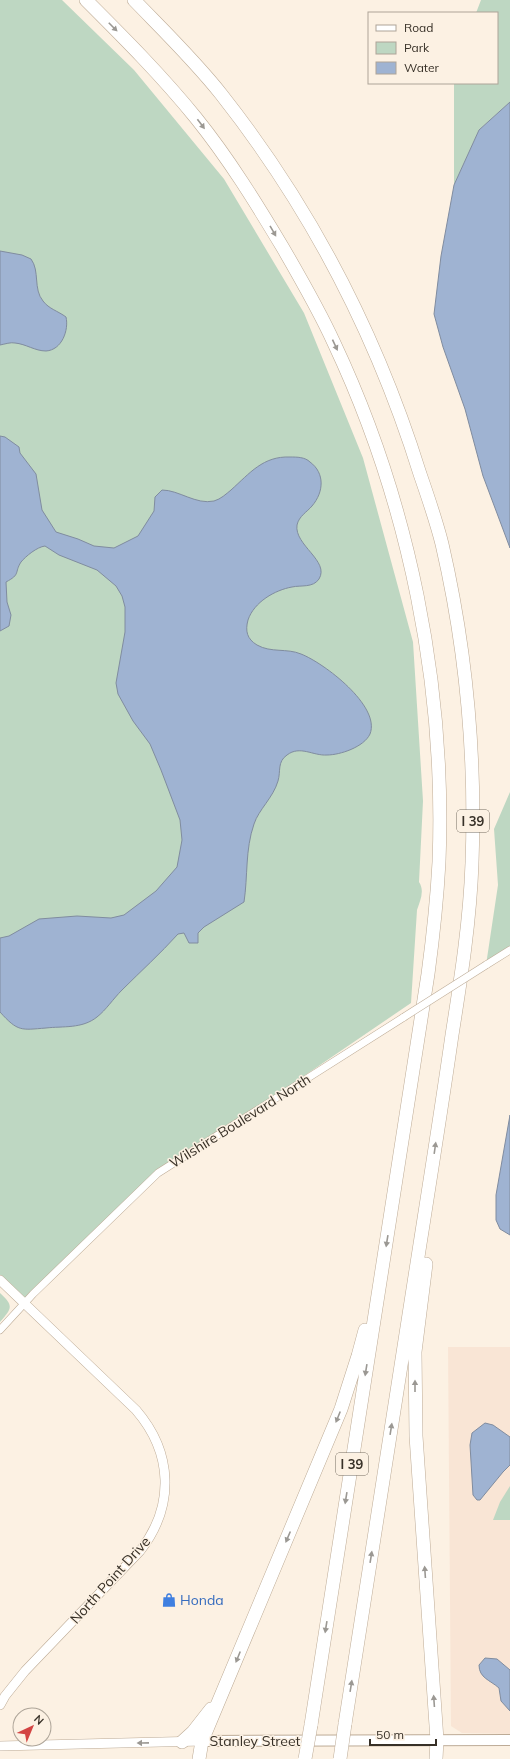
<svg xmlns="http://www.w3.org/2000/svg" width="510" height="1759" viewBox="0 0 510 1759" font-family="Mulish,sans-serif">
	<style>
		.medical { fill: #f9e5d5 }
		.green { fill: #bed7c2 }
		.water { fill: #9fb3d2; stroke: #808c9f }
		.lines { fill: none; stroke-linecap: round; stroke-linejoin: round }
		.minor-casing { stroke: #bdab96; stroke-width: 8 }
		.tertiary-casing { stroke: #bdab96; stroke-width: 10 }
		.secondary-casing { stroke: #bdab96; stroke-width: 12 }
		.motorway-casing { stroke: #bdab96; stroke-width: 14 }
		.minor { stroke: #fff; stroke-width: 7 }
		.tertiary { stroke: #fff; stroke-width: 9 }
		.secondary { stroke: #fff; stroke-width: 10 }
		.motorway { stroke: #fff; stroke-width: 13 }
		.minor-bridge-casing { stroke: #bdab96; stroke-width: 8; stroke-linecap: butt }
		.motorway-bridge-casing { stroke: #bdab96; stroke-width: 14; stroke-linecap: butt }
		.minor-bridge { stroke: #fff; stroke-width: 7 }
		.motorway-bridge { stroke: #fff; stroke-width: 13 }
		.oneway { fill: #9b9893 }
		.labels { text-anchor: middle; stroke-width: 3; stroke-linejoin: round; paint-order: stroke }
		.shield { fill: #fcf1e3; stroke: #726a5f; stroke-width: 1 }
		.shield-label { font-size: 13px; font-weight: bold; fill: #373027 }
		.street-label { font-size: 14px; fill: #373027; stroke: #fcf1e3 }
		.shop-label { font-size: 14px; fill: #366cbe; stroke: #fcf1e3; text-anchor: start }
	</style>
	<rect width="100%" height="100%" fill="#fcf1e3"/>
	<!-- medical -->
	<path class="medical" d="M448 1347H510V1734L462 1733 451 1726Z"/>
	<!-- green -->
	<path class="green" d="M0 0H62L134 70 224 179 304 313 363 458 413 642 423 801 419 882C425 891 420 901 417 910L411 1003 226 1129 167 1166 24 1303 0 1280Z
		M481 0H510V102L479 130 454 185V83H497V13H476Z
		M510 792V950L486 965 498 885 494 829Z
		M0 1293C14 1306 12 1308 0 1322Z
		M510 1486V1520H493L500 1502Z"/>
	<!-- water -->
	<path class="water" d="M510 102V548L483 476 465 409 443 347 434 314 441 256 454 185 479 130Z
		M0 251 22 255 31 259C40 271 33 289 43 301 49 309 58 311 66 317 69 330 62 350 46 351 35 351 26 344 15 343 11 342 5 344 0 345Z
		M0 436 5 437 19 447 20 453 36 474 42 510 56 532 78 539 94 546 114 548 138 536 154 511 155 497 162 490C179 490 196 505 214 501 221 499 226 494 231 490 250 473 263 456 290 457 297 457 305 457 310 462 325 473 324 492 312 506 307 512 299 516 297 525 294 545 330 561 319 579 313 588 301 585 292 587 275 590 254 602 248 620 245 631 247 639 257 645 271 653 287 648 301 654 324 663 381 706 370 734 364 747 340 755 327 755 313 756 300 745 287 755 277 762 281 771 278 781 273 798 259 809 254 824 245 850 248 876 244 902L204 927 198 933V943H189L184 933 178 934C160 954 141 971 122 990 113 999 106 1010 97 1017 82 1029 63 1026 46 1028 21 1030 18 1032 0 1012V938L9 936 39 919 77 916 111 918 124 915 156 891 177 867 182 840 180 820 161 770 150 744 133 721 118 694 116 683 125 632V607L122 596 116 586 97 570 59 555 45 546C37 547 26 556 21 562 14 573 21 574 6 582L7 602 11 615 9 626 0 631Z
		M510 1115V1235L500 1229 496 1220V1195Z
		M485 1423 493 1425 510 1437V1465L503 1472 480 1500H477L473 1495 470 1445 472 1433Z
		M485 1658 497 1659 510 1670V1711L501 1701 499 1688C490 1680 479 1678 479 1665Z"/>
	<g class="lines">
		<defs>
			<path id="minor" d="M486 965 510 950
				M0 1330 33 1294 158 1173 404 1017"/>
			<path id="tertiary" d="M0 1280 136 1410C173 1453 175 1506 140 1551L25 1671 5 1696 0 1705
				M0 1746 202 1741"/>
			<path id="secondary" d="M202 1741 510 1740"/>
			<path id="motorway" d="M86 0C124 38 162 76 196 118 229 159 256 203 283 248 301 279 319 310 334 343 409 502 446 686 439 862 437 899 433 937 428 974L311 1725
				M134 0C164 31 195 61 221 94 311 208 377 336 420 474 428 497 436 520 442 544 466 648 476 756 472 863 470 921 461 978 452 1035 442 1105 431 1174 420 1244 395 1404 370 1564 345 1724
				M426 1264 415 1352 416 1436 437 1740 436 1759
				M182 1742 193 1732 211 1709
				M199 1759 202 1741 341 1409 358 1356 365 1330"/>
		</defs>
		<!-- minor casing -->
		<use href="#minor" class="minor-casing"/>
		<!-- tertiary casing -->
		<use href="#tertiary" class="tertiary-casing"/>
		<!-- secondary casing -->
		<use href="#secondary" class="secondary-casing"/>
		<!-- motorway casing -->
		<use href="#motorway" class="motorway-casing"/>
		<!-- minor -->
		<use href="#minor" class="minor"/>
		<!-- tertiary -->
		<use href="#tertiary" class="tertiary"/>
		<!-- secondary -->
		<use href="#secondary" class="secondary"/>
		<!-- motorway -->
		<use href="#motorway" class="motorway"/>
		<defs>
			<path id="minor-bridge" d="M404 1017 486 965"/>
			<path id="motorway-bridge" d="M305 1759 311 1725
				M340 1759 345 1724"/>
		</defs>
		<!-- minor-bridge casing -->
		<use href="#minor-bridge" class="minor-bridge-casing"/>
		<!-- motorway-bridge casing -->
		<use href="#motorway-bridge" class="motorway-bridge-casing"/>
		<!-- minor-bridge -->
		<use href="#minor-bridge" class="minor-bridge"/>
		<!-- motorway-bridge -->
		<use href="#motorway-bridge" class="motorway-bridge"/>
	</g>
	<!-- one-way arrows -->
	<defs><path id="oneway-solid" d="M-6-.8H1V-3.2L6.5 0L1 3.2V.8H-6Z"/></defs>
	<g class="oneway">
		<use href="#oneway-solid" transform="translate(113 27) rotate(45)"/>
		<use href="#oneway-solid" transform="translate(201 124) rotate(53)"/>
		<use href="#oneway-solid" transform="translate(273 231) rotate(60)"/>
		<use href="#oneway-solid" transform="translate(335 345) rotate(65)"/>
		<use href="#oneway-solid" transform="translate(435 1148) rotate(-82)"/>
		<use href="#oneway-solid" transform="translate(387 1241) rotate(99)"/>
		<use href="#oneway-solid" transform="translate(366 1370) rotate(99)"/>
		<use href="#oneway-solid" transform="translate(415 1386) rotate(-90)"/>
		<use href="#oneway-solid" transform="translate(338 1417) rotate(112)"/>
		<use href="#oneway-solid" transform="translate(391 1429) rotate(-81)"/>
		<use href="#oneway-solid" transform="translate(346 1498) rotate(99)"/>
		<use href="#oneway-solid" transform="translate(288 1537) rotate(113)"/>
		<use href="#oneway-solid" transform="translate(371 1557) rotate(-81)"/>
		<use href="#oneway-solid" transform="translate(425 1572) rotate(-94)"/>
		<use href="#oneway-solid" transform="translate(326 1627) rotate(99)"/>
		<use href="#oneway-solid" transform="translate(238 1657) rotate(112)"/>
		<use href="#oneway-solid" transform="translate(351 1686) rotate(-81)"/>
		<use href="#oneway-solid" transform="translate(434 1701) rotate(-94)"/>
		<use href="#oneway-solid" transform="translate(143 1743) rotate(179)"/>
	</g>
	<!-- icons -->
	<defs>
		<symbol id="shop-bare" viewBox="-9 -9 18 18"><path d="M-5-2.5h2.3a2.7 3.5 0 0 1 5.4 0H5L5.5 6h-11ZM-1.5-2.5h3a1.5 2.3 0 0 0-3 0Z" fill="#3f7fe0" stroke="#fcf1e3" stroke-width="2.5" paint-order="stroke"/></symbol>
	</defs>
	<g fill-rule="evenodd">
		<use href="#shop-bare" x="159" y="1590" width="20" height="20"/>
	</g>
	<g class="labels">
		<!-- shield labels -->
		<g class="shield">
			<rect x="457" y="810" width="32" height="22" rx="3"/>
			<rect x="336" y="1453" width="32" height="22" rx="3"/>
		</g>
		<g class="shield-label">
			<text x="473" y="826">I 39</text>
			<text x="352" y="1469">I 39</text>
		</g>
		<!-- street labels -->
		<g class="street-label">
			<text transform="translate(240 1121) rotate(-32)" y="5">Wilshire Boulevard North</text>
			<text transform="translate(110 1580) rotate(-48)" y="5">North Point Drive</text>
			<text x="255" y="1746">Stanley Street</text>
		</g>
		<!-- shop labels -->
		<g class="shop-label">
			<text x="180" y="1605">Honda</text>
		</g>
	</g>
	<!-- legend -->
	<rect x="368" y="12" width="130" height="72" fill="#fcf1e3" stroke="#ada498"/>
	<rect x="376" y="25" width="20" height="6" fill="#ffffff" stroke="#ada498"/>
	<text x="404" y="32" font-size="12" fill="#373027">Road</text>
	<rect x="376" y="42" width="20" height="12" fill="#bed7c2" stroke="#ada498"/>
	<text x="404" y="52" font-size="12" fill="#373027">Park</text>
	<rect x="376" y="62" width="20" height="12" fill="#9fb3d2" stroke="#ada498"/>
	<text x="404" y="72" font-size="12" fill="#373027">Water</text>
	<!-- north arrow -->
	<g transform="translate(32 1727) rotate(44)"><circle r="19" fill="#fcf1e3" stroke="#ada498"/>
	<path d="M0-3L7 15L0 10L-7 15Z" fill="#d34443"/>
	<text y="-6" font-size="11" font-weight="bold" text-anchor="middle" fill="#373027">N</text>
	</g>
	<!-- scale -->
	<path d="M370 1739v6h66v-6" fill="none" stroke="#373027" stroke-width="2"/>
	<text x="376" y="1739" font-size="12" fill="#373027" stroke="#fcf1e3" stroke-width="3" paint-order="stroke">50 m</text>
</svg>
